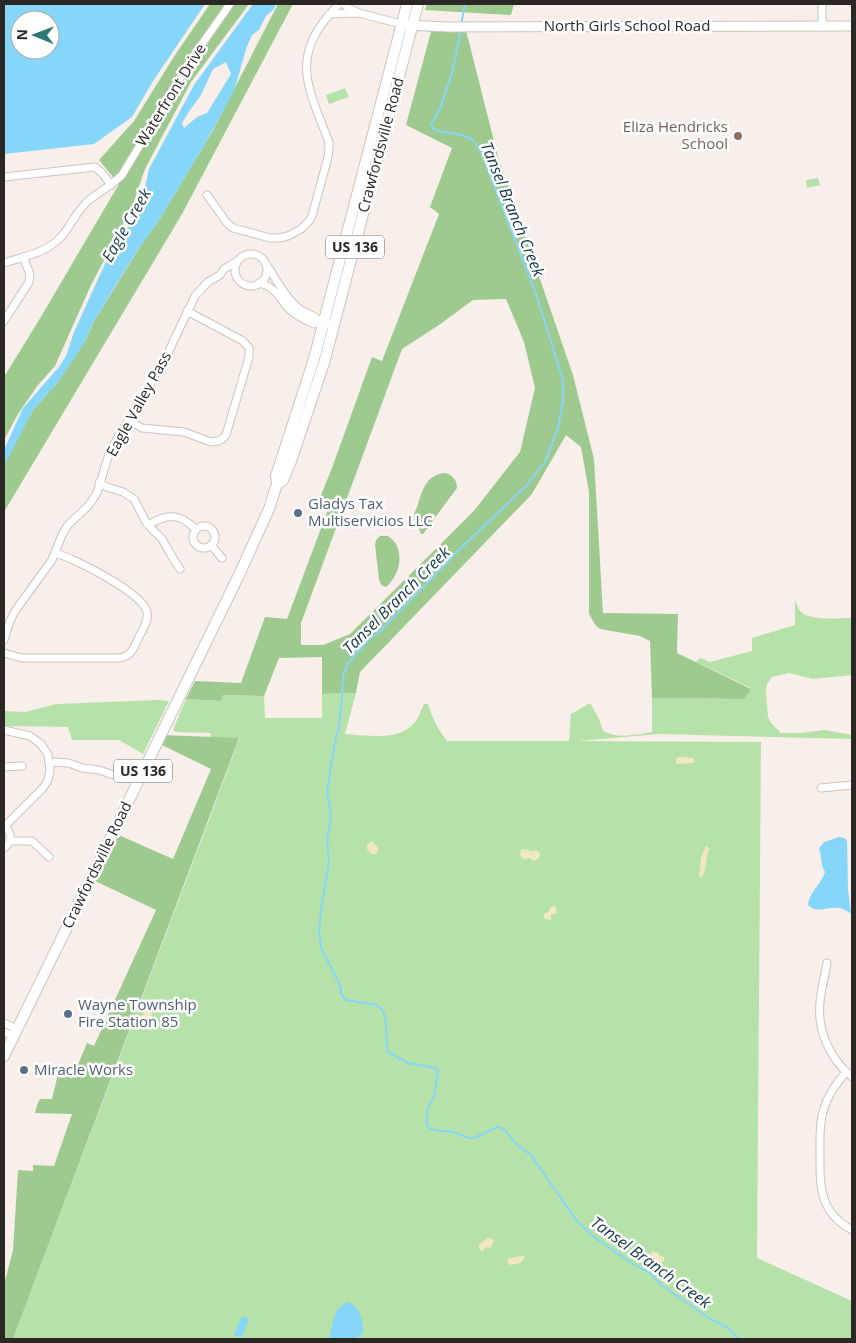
<svg xmlns="http://www.w3.org/2000/svg" width="856" height="1343" viewBox="0 0 856 1343" font-family="'Open Sans',sans-serif">
	<style>
		.green { fill: #b6e2a9 }
		.forest { fill: #9eca90; fill-rule: evenodd }
		.sand { fill: #f1e7c2 }
		.water { fill: #86d6fa; fill-rule: evenodd }
		.lines { fill: none; stroke-linecap: round; stroke-linejoin: round }
		.stream { stroke: #86d6fa; stroke-width: 2 }
		.minor-casing { stroke: #ccc4bf; stroke-width: 9 }
		.secondary-casing { stroke: #ccc4bf; stroke-width: 11 }
		.primary-casing { stroke: #ccc4bf; stroke-width: 12 }
		.minor { stroke: #fff; stroke-width: 7 }
		.secondary { stroke: #fff; stroke-width: 9 }
		.primary { stroke: #fff; stroke-width: 10 }
		.education-dot { fill: #8d6e63; stroke: #fff; stroke-width: 2 }
		.service-dot { fill: #5c6f8a; stroke: #fff; stroke-width: 2 }
		.labels { text-anchor: middle; stroke-width: 5; stroke-linejoin: round; paint-order: stroke }
		.shield { fill: #fff; stroke: #6a6866; stroke-width: 1 }
		.shield-label { font-size: 14px; font-weight: bold; fill: #2a2725 }
		.street-label { font-size: 15px; fill: #2a2725; stroke: #fff }
		.education-label { font-size: 15px; fill: #785e54; stroke: #fff; text-anchor: end }
		.service-label { font-size: 15px; fill: #4e5e75; stroke: #fff; text-anchor: start }
		.water-label { font-size: 16px; font-style: italic; fill: #143948; stroke: #fff }
	</style>
	<rect width="100%" height="100%" fill="#f8efea"/>
	<!-- green -->
	<path class="green" d="M345 88 349 97 329 104 326 95Z
		M818 178 820 185 807 188 806 180Z
		M795 601C797 604 798 609 801 612 810 621 840 618 852 618V675L813 679 789 673 772 677 767 684 766 691 768 717 771 723 781 733H800L825 730 852 735V739L659 734 578 741 761 742 757 1258 852 1301V1339H13L212 812 239 739 210 738 211 733 176 732 173 730 186 699 221 701 223 695 264 696 265 718H322V694L356 693 345 734C368 735 399 742 415 722 419 717 421 710 424 704H428C432 718 438 729 447 741H569L571 714 590 703 599 719 603 731C618 739 635 735 652 732V698L744 699 751 688 696 662 700 658 710 662 752 651V638L795 625Z
		M159 700 169 701 143 754 119 740H72L68 727 4 726V711L25 712 56 704Z"/>
	<!-- forest -->
	<path class="forest" d="M210 4H249L191 82 145 169 132 207 91 285 55 366 38 385 18 414 4 440V377L42 315 119 184 99 160 134 121 175 55Z
		M278 4H293L182 214 4 512V463L33 410 58 382 86 339 94 321 141 245 158 222 212 132Z
		M427 4H514L511 15 425 10Z
		M432 28 466 30 498 157 573 375 594 459 603 613 678 614 677 653 751 689 744 699 652 698 650 641 640 636 600 629 596 626 589 614V492L581 447 566 435 532 494 360 672 356 693 322 694V657L279 658 264 696 223 695 221 701 186 699 195 681 241 683 265 617 287 619 329 507 319 500 332 468 372 357 382 361 439 214 430 207 452 148 406 125ZM506 299 524 342 535 388 520 452 473 512 350 634 323 645H301V623L402 349 439 325 473 300Z
		M446 473C453 476 457 480 457 488L423 534H421C419 529 416 524 414 519 413 513 417 509 418 504 423 488 427 474 446 473Z
		M380 536H388C406 548 401 574 386 587L381 585 379 579 375 545 376 540Z
		M161 735 239 738 13 1339H4V1285L13 1250 18 1170 33 1171V1165L54 1166 72 1114 35 1113 37 1105 40 1099H52L58 1074H74L87 1043 94 1046 156 910 91 879 114 833 173 859 211 769 158 743Z"/>
	<!-- sand -->
	<path class="sand" d="M678 757 694 758 695 761 693 763 678 764 676 763V759Z
		M371 841 377 846 378 851 376 854H371L367 849V846Z
		M706 846 709 848V849C705 858 707 873 701 878L699 876 701 858Z
		M524 849 532 851 536 850 540 853 539 858 534 861 529 858 525 859 521 857 520 854 521 850Z
		M555 906 557 913 551 915V920L545 919 544 917V914L548 912 551 907Z
		M149 1008 152 1009 153 1011 151 1016 142 1026H137C136 1020 138 1019 142 1015 145 1012 145 1010 149 1008Z
		M488 1238 494 1240 492 1246 490 1248 486 1247 483 1251H481L479 1248V1244Z
		M652 1252H657L659 1255 664 1257V1261C659 1264 652 1261 649 1256Z
		M523 1256 525 1258 520 1263 510 1265 507 1262 509 1258Z"/>
	<!-- water -->
	<path class="water" d="M4 4H205L153 81 132 117 94 144 4 154ZM20 20H50V50H20Z
		M253 4H276L274 9 266 16 259 30 252 35 247 46 234 91 206 142 158 222 137 251 109 296 93 323 84 343 75 357 58 382 33 410 4 466V450L23 408 59 367 66 356 74 332 104 266 141 205 149 169 194 85ZM226 62 231 74 207 113 197 117 184 128 182 123 190 110 201 95 213 69Z
		M839 837 844 838 847 841 848 890 851 913C847 912 844 909 840 908 829 906 816 914 808 905 809 892 821 885 825 872 820 864 822 856 819 848L824 842Z
		M349 1302C361 1309 363 1320 363 1333L356 1339H329C333 1327 333 1304 349 1302Z
		M242 1316 249 1319 241 1338 234 1335Z"/>
	<g class="lines">
		<!-- stream -->
		<path class="stream" d="M461 25 465 4
			M461 29 452 73 440 109 431 125C436 134 448 132 457 134 462 135 467 137 472 139L482 154 536 294 563 380V401L558 428 545 462 526 486 462 547 376 635 371 637 348 663 343 676 342 697 338 732 336 736 327 792 331 816 327 840 329 862 321 909 319 934 322 950 339 983 341 989V994L346 1000 377 1005C391 1014 384 1039 388 1052L408 1063 436 1068 438 1071 434 1096 427 1111V1126C435 1133 444 1130 454 1132 461 1134 465 1139 473 1138 482 1136 490 1129 499 1127L505 1130 517 1145 531 1155 576 1220 595 1238 633 1264 651 1274 661 1285 712 1320 725 1326 733 1332 738 1339"/>
		<defs>
			<path id="minor" d="M344 4 348 8 359 13
				M822 4V26
				M329 14 359 13 401 24
				M4 177 95 167 103 174 111 185
				M207 195 227 223 233 228 270 238H279L288 236 301 229 309 221 312 216 328 157 329 148V142C306 83 289 55 339 4
				M235 270a16 16 0 1 1 32 0a16 16 0 1 1-32 0Z
				M4 263C26 256 51 252 65 232 73 221 78 210 88 201 99 192 112 185 122 175L193 57 230 4
				M267 265C275 278 285 297 297 307 304 314 315 314 320 322
				M259 283C275 286 279 298 289 309 296 316 305 320 314 324L320 322 328 324
				M4 321 29 282 30 274 23 257
				M128 420 142 428 184 432 211 442 218 441 222 439 226 435 249 357V348L243 341 187 311
				M99 483 107 487 123 492 134 499 147 524 162 539 174 560 180 569
				M148 525C167 514 180 512 196 530
				M193 537a11 11 0 1 1 22 0a11 11 0 1 1-22 0Z
				M211 545 222 558
				M4 640 10 621 15 611 52 560 62 535 68 525 89 505 97 493 110 451 165 359 195 296 208 282 220 275 224 269 239 260
				M4 653 22 658H120C132 656 134 647 139 637 143 629 149 620 147 612 143 593 74 558 55 553
				M4 730 30 736 41 744 48 755 50 770 48 780 43 788 5 826
				M50 764 55 762 69 763 82 768 99 770 119 777
				M4 767 22 766
				M821 788 852 785
				M4 826C12 832 13 841 4 848
				M10 841H32L49 857
				M827 963C825 976 821 989 820 1002 817 1031 830 1059 852 1077
				M4 1023 17 1029
				M4 1032 14 1036
				M846 1072C836 1084 827 1096 823 1112 819 1125 820 1140 820 1154 820 1187 819 1212 852 1230"/>
			<path id="secondary" d="M407 25 448 27 852 26"/>
			<path id="primary" d="M277 484 283 480 291 461 324 363 418 4
				M4 1056 239 575 269 509 277 484 276 476 314 359 407 4"/>
		</defs>
		<!-- minor casing -->
		<use href="#minor" class="minor-casing"/>
		<!-- secondary casing -->
		<use href="#secondary" class="secondary-casing"/>
		<!-- primary casing -->
		<use href="#primary" class="primary-casing"/>
		<!-- minor -->
		<use href="#minor" class="minor"/>
		<!-- secondary -->
		<use href="#secondary" class="secondary"/>
		<!-- primary -->
		<use href="#primary" class="primary"/>
	</g>
	<!-- markers -->
	<circle class="education-dot" cx="738" cy="136" r="5"/>
	<g class="service-dot">
		<circle cx="298" cy="513" r="5"/>
		<circle cx="68" cy="1014" r="5"/>
		<circle cx="24" cy="1070" r="5"/>
	</g>
	<g class="labels">
		<!-- shield labels -->
		<g class="shield">
			<rect x="326" y="235.5" width="58" height="23" rx="4"/>
			<rect x="114" y="759.5" width="58" height="23" rx="4"/>
		</g>
		<g class="shield-label">
			<text x="355" y="252">US 136</text>
			<text x="143" y="776">US 136</text>
		</g>
		<!-- street labels -->
		<g class="street-label">
			<text x="627" y="31">North Girls School Road</text>
			<text transform="translate(171 95) rotate(-58)" y="5">Waterfront Drive</text>
			<text transform="translate(381 145) rotate(-75)" y="5">Crawfordsville Road</text>
			<text transform="translate(139 404) rotate(-61)" y="5">Eagle Valley Pass</text>
			<text transform="translate(97 865) rotate(-64)" y="5">Crawfordsville Road</text>
		</g>
		<!-- education labels -->
		<g class="education-label">
			<text x="728" y="132">Eliza Hendricks<tspan x="728" dy="17">School</tspan></text>
		</g>
		<!-- service labels -->
		<g class="service-label">
			<text x="308" y="509">Gladys Tax<tspan x="308" dy="17">Multiservicios LLC</tspan></text>
			<text x="78" y="1010">Wayne Township<tspan x="78" dy="17">Fire Station 85</tspan></text>
			<text x="34" y="1075">Miracle Works</text>
		</g>
		<!-- water labels -->
		<g class="water-label">
			<text transform="translate(513 209) rotate(68)" y="6">Tansel Branch Creek</text>
			<text transform="translate(126 225) rotate(-60)" y="6">Eagle Creek</text>
			<text transform="translate(396 600) rotate(-45)" y="6">Tansel Branch Creek</text>
			<text transform="translate(651 1262) rotate(36)" y="6">Tansel Branch Creek</text>
		</g>
	</g>
	<!-- border -->
	<rect width="856" height="1343" fill="none" stroke="#2a2725" stroke-width="10"/>
	<!-- north arrow -->
	<g transform="translate(35 35) rotate(271)"><circle r="24" fill="#ffffff" stroke="#aaa9a8"/>
	<path d="M0-4L9 19L0 12L-9 19Z" fill="#2f7877"/>
	<text y="-8" font-size="14" font-weight="bold" text-anchor="middle" fill="#2a2725">N</text>
	</g>
</svg>
